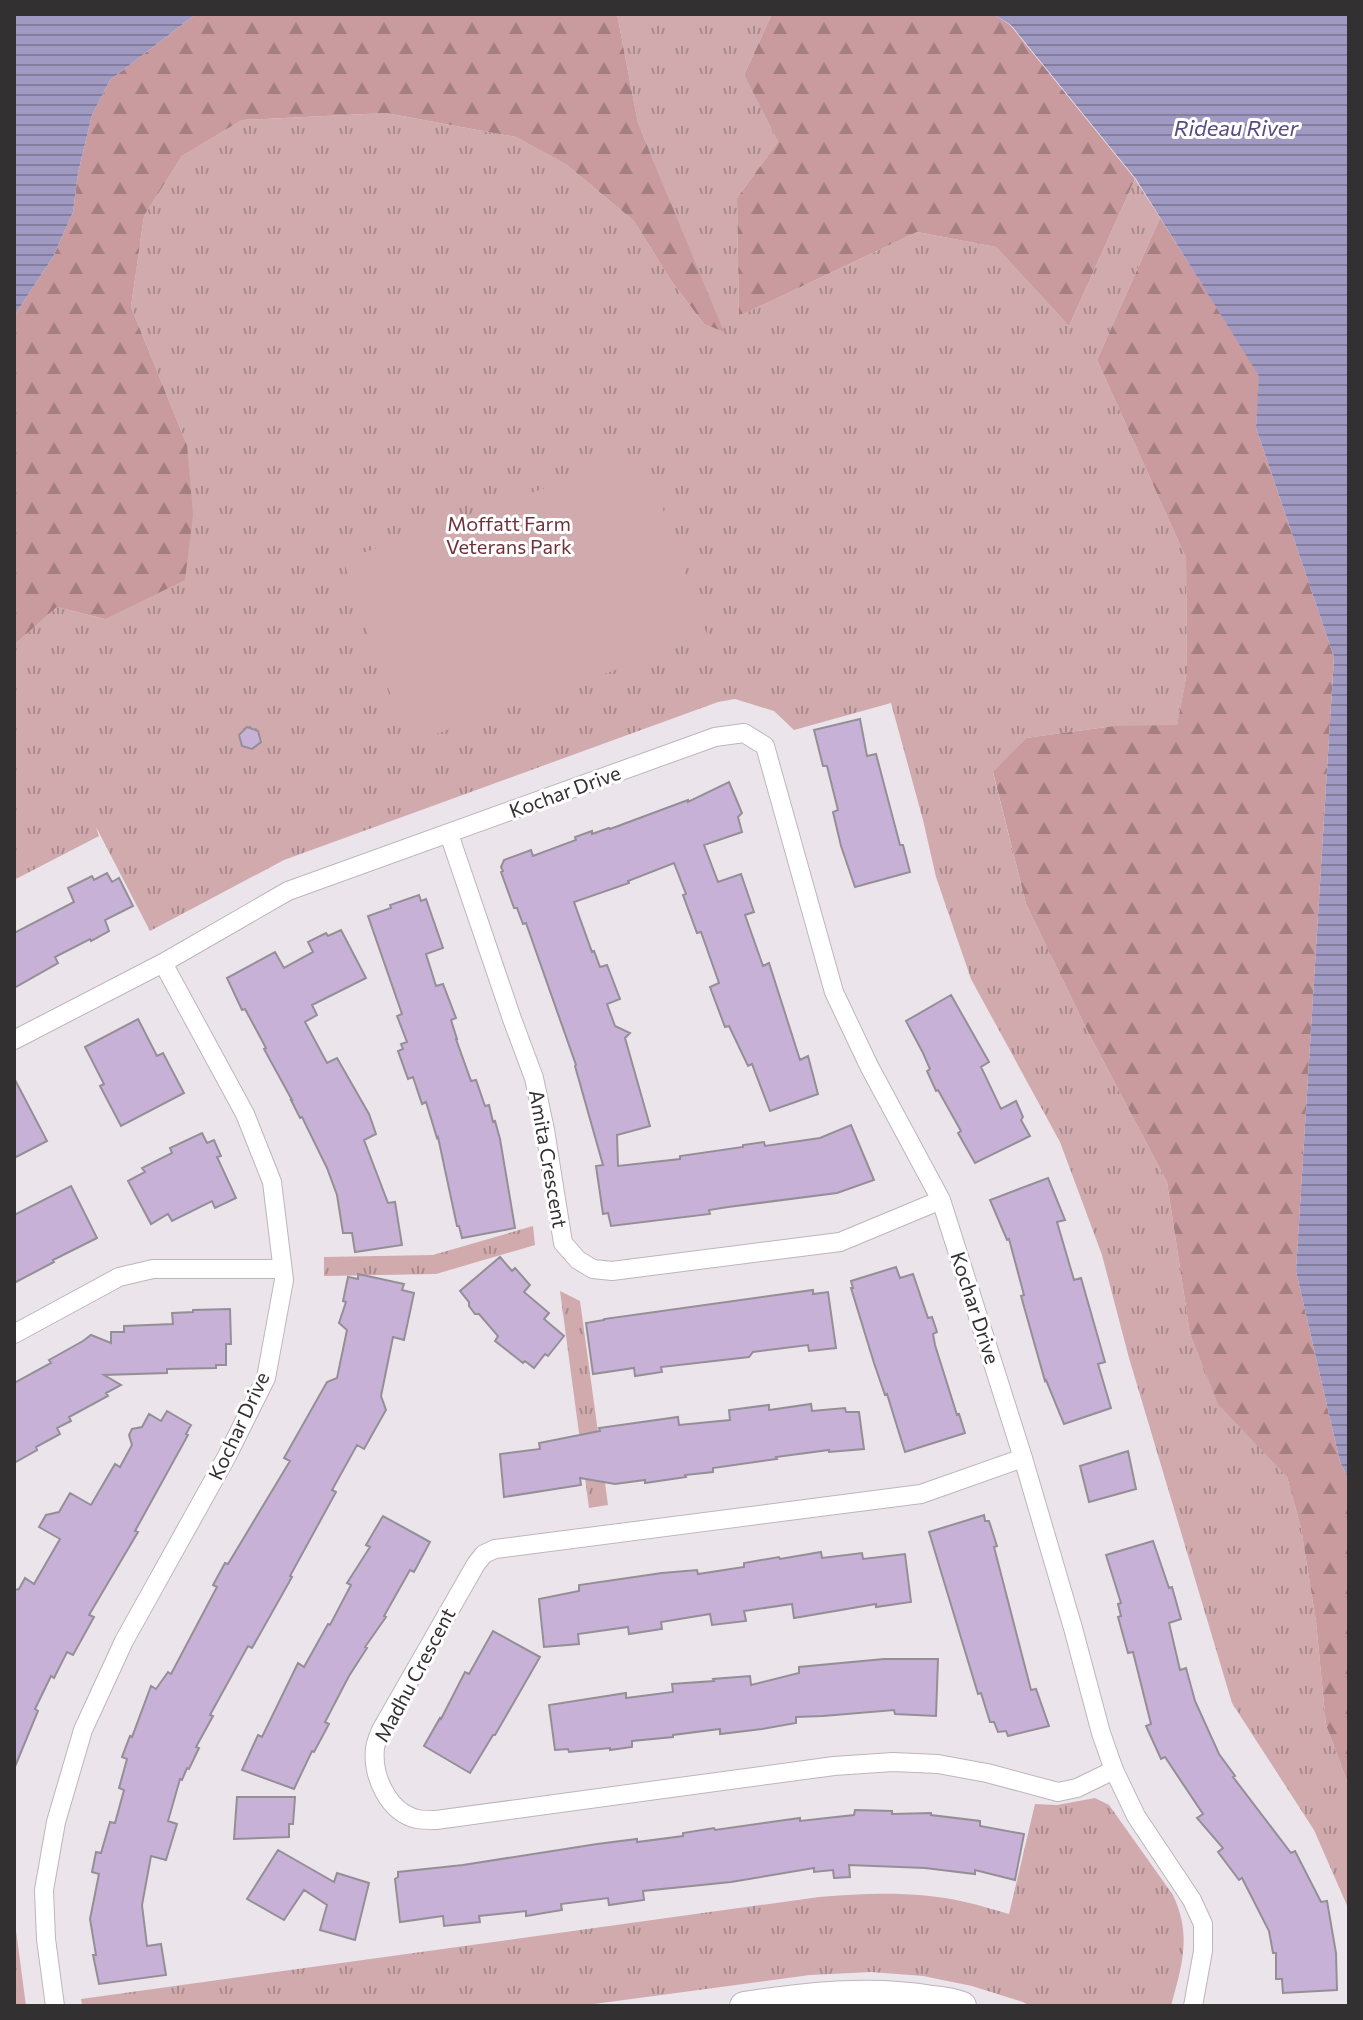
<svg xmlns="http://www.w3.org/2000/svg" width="1363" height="2020" viewBox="0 0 1363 2020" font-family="Commissioner,sans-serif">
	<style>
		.grass { fill: url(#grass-tufts) }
		.forest { fill: url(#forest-firs) }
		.garden { fill: #d0aaad }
		.water { fill: url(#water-rules) }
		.building { fill: #c8b1d7; stroke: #948f97; stroke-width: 2 }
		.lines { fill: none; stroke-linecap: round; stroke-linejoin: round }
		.minor-casing { stroke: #bdb5bb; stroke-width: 20 }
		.primary-casing { stroke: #bdb5bb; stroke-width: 30 }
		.minor { stroke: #fff; stroke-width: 18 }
		.primary { stroke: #fff; stroke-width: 28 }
		.labels { text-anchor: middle; stroke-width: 6; stroke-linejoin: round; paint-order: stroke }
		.park-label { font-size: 20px; fill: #6e303a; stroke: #fff }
		.street-label { font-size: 20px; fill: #333032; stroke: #fff }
		.water-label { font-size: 22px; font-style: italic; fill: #574c82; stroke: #fff }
	</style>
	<defs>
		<pattern id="grass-tufts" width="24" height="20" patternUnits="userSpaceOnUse" patternTransform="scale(2)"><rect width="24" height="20" fill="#d0aaad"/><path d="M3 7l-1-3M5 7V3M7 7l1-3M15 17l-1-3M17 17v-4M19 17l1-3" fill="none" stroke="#a98b8d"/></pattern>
		<pattern id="forest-firs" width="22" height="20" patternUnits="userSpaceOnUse" patternTransform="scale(2)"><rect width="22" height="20" fill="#c99a9e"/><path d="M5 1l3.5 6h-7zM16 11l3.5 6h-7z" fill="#a47e81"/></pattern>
		<pattern id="water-rules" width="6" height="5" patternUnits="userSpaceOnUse" patternTransform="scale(2)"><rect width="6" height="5" fill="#a09ac2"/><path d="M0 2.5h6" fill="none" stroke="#837e9e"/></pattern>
	</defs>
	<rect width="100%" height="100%" fill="#ece4eb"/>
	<!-- grass -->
	<path class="grass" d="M617 14H772L744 75 778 142 737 198 739 316 917 232 996 247 1069 326 1135 179 1160 218 1097 360 1186 558 1187 673 1177 726H1114L1026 738 993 773 1026 904 1087 1030 1167 1182 1190 1334 1218 1403 1287 1477 1301 1528 1316 1621 1326 1725 1349 1786V1910L1314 1830 1232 1703 1129 1358 1102 1255 1060 1142 971 979 936 877 923 820 891 703 794 730 774 711 735 699 718 702 284 860 150 931 96 827 99 836 14 880V645L57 607 105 619 187 445 131 307 144 216 182 156 242 120 386 113 516 137 567 165 634 221 672 282 704 324 723 331 638 123Z
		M533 1226 535 1245 436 1274 324 1276V1257L433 1255Z
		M560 1291 580 1301 608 1505 589 1508Z
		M1095 1798 1109 1805 1173 1895C1192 1936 1182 1965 1171 2006H1030L1023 2002 972 1986 923 1976 871 1972 810 1975 579 2006H82L81 1999 819 1897C868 1893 917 1891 965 1902 980 1905 994 1910 1009 1914L1035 1804 1057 1805Z
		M14 1923H15L26 2006H14Z"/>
	<!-- forest -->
	<path class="forest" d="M196 14H617L638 123 724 332 704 324 672 282 634 221 567 165 516 137 386 113 242 120 182 156 144 216 131 307 187 445 193 515 185 580 105 619 57 607 14 645V316L53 257 73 212 78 173 92 115 110 80Z
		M772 14H993L1010 25 1135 179 1069 326 996 247 917 232 739 316 737 198 778 142 744 75Z
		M1160 218 1260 376 1256 428 1334 657 1296 1271 1340 1462 1349 1480V1786L1326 1725 1316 1621 1301 1528 1287 1477 1218 1404 1190 1334 1167 1182 1087 1030 1026 904 993 772 1026 738 1114 726 1177 725 1187 673 1186 558 1097 360Z"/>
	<!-- garden -->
	<path class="garden" d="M643 453 708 637 408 744 343 560Z"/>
	<!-- water -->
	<path class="water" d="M14 14H196L110 80 92 115 78 173 73 212 53 257 14 316Z
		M993 14H1349V1480L1340 1462 1296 1271 1334 657 1256 428 1259 376 1136 179 1011 25Z"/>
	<!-- building -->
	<path class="building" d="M860 719 867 756 876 754 900 845H903L910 872 855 887 841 846 833 812 838 810 827 766H823L814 730Z
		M247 727 258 731 261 742 252 749 242 746 239 735Z
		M729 782 742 813 738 817 742 832 704 845 718 882 741 874 754 912 745 915 763 966 769 963 800 1060 808 1056 818 1094 770 1111 752 1064 748 1066 729 1026 725 1027 710 987 719 983 701 932 697 933 683 895 686 894 674 863 628 881 629 883 574 902 592 952 594 951 600 967 607 965 620 999 607 1004 615 1026 630 1033 625 1038 650 1126 617 1135 618 1166 680 1159V1156L743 1147V1145L764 1142 765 1146 820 1138 851 1125 874 1180 837 1193 728 1207 709 1210 710 1214 611 1226 608 1213 603 1214 596 1166 603 1165 575 1066 576 1065 526 923 523 924 517 908H514L501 872 503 871 501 867 504 860 531 850 533 856 576 840 575 837 592 831V834L609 828 610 829 688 800V802Z
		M107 873 112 882 119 878 133 906 105 920 109 931 91 941 90 939 55 957 58 963 14 988V933L74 902 68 888 92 876 94 880Z
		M419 895 421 901 426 899 443 948 426 954 436 986 443 984 456 1018 451 1020 457 1039H456L471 1081 476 1080 485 1106 489 1105 493 1122 495 1121 500 1139 515 1228 462 1238 459 1226H457L438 1137 437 1138 426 1102 422 1104 413 1077 408 1079 398 1051 403 1049 401 1044 407 1042 397 1016 402 1014 368 916 391 908 390 905Z
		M341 930 366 978 312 1005 317 1015 305 1022 327 1063 337 1058 369 1114 376 1134 364 1140 388 1203 395 1202 402 1245 355 1252 352 1233H343L337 1195 327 1168 302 1117 300 1118 291 1100H292L264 1049 266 1048 245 1009 242 1010 227 978 275 952 284 968 313 952 308 942 326 933 328 936Z
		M951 995 989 1062 981 1067 1001 1109 1016 1101 1023 1117 1021 1120 1030 1136 975 1163 958 1133 961 1131 938 1090 936 1091 927 1071 930 1069 923 1053 906 1021Z
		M138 1019 157 1056 163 1053 184 1093 121 1126 100 1086 104 1084 85 1047Z
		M14 1078 47 1141 14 1158Z
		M202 1133 207 1143 214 1140 221 1156 217 1157 236 1198 215 1208 212 1201 172 1221 168 1214 151 1224 128 1181 145 1172 142 1168 172 1153 170 1148Z
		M1048 1178 1065 1220 1057 1222 1074 1280 1081 1278 1105 1362 1098 1364 1111 1408 1064 1424 1046 1380 1045 1381 1021 1296 1024 1295 1009 1239 1007 1240 990 1200Z
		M71 1186 97 1238 53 1260 54 1262 14 1283V1215Z
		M500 1257 512 1271 515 1268 530 1285 524 1292 549 1313 544 1319 564 1336 548 1356 545 1354 534 1368 525 1361 523 1363 495 1341 498 1336 479 1314H475L469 1306V1302L460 1291Z
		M896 1267 900 1278 913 1274 928 1318 932 1317 937 1332 933 1334 935 1345 957 1415 959 1414 965 1433 905 1452 887 1394 885 1395 874 1363 851 1288H853L851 1281Z
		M358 1274 404 1284 402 1290 414 1293 404 1340 393 1337 381 1396 386 1410 364 1449 357 1445 332 1490 336 1492 290 1576 292 1577 252 1648 248 1646 210 1715 213 1716 196 1747 199 1748 189 1769 187 1768 182 1780 180 1779 168 1821 177 1824 166 1860 151 1856 142 1905 147 1946 161 1944 166 1975 99 1984 93 1955H96L90 1919 99 1874 92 1872 96 1852 101 1853 110 1822 115 1823 124 1790 119 1788 127 1759 122 1757 130 1736 132 1737 151 1686 156 1689 168 1672 171 1674 217 1587 213 1585 225 1563 228 1564 290 1461 284 1458 327 1382 337 1378 347 1330 339 1323 346 1302 343 1301 348 1277 358 1279Z
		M813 1290V1294L828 1292 836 1348 809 1351 808 1345 753 1352 749 1357 661 1367 662 1372 635 1376 634 1368 593 1374 586 1323 604 1320V1319Z
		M230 1309 231 1344H226V1365H216V1368L167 1369V1373L104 1375 121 1385 106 1393 108 1396 69 1417 71 1421 57 1428 60 1434 36 1447 37 1450 14 1463V1383L51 1363 49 1360 83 1341 91 1335 111 1343V1332H124V1326L173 1324 172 1313 193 1312V1310Z
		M811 1404 812 1411 845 1408 846 1412H859L864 1449 829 1452V1450L776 1457 777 1459 713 1468V1472L685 1475 686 1477 645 1483V1480L615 1484 580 1478 581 1485 504 1497 500 1454 540 1449 539 1443 600 1431 599 1428 678 1417 679 1425 730 1420 729 1410 769 1405V1410Z
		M167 1411 191 1425 186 1434 188 1435 135 1531 138 1532 89 1615 94 1617 73 1655 67 1652 54 1678 51 1676 35 1709 38 1711 14 1769V1590L19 1589 25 1578 34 1584 60 1539 39 1527 46 1515 59 1512 70 1493 91 1505 115 1464 120 1467 132 1445 129 1435 132 1429 142 1427 149 1414 161 1421Z
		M1128 1451 1136 1489 1089 1502 1080 1466Z
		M984 1515 985 1521H989L997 1546 994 1547 1031 1690 1036 1689 1049 1726 1008 1736 1006 1731 998 1732 994 1722H990L981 1693 978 1694 929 1532Z
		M383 1516 430 1542 414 1572 410 1570 384 1616 386 1617 365 1647 367 1648 349 1676 325 1722 329 1724 314 1752 312 1751 294 1789 242 1770 258 1735 262 1737 298 1663 304 1667 328 1624 330 1625 351 1585 347 1583 370 1547 366 1545Z
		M1153 1541 1169 1588 1172 1587 1181 1619 1169 1623 1180 1670 1186 1668 1195 1701 1219 1754 1235 1776 1233 1777 1291 1853 1295 1851 1321 1902 1327 1901 1336 1953 1337 1990 1283 1993 1282 1979H1276V1953H1273L1269 1931 1242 1878 1239 1880 1218 1852 1223 1848 1197 1818 1203 1814 1165 1757 1161 1759 1146 1726 1151 1724 1133 1652 1128 1653 1118 1617 1121 1616 1118 1604 1121 1603 1106 1555Z
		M821 1552 822 1558 862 1553 863 1559 905 1554 911 1602 876 1607V1604L794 1618 792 1604 744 1611 746 1621 712 1625 710 1614 661 1622 662 1629 629 1634 628 1627 578 1634 579 1644 544 1647 539 1599 579 1591V1585L662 1573 697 1570 698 1574 744 1567V1563L779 1557 780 1559Z
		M493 1631 540 1657 495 1735H493L470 1773 424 1746 440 1718 441 1719 465 1672 469 1674Z
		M884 1659H938L936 1716 895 1714 894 1710 823 1716 796 1717V1723L762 1729 720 1734V1729L673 1735V1737L632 1741V1747L610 1750V1748L569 1752 568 1749 555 1750 549 1705 626 1693V1698L673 1692 672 1684 714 1681 713 1679 750 1676 751 1685 799 1673V1667Z
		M237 1797H295L293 1824H289V1837L234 1839Z
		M855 1810 892 1811V1814L931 1813V1815L980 1821V1826L1024 1834 1015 1880 975 1870V1874L925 1868 849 1865 850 1877 834 1878 833 1870 814 1872V1868L731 1882 643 1891 644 1900 609 1905 608 1898 561 1904 562 1910 526 1916V1911L479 1916 480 1922 444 1926 443 1916 400 1922 395 1879 398 1877V1872L463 1865 597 1844 637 1839V1842L683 1836V1833L714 1828 715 1830 800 1818V1821L854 1815Z
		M278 1850 334 1882 337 1873 369 1883 355 1940 320 1930 327 1905 304 1890 284 1920 247 1899Z"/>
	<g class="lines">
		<defs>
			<path id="minor" d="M449 834 512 1019 534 1078 545 1130 563 1243 578 1260 593 1269 612 1271 840 1242 941 1200
				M14 1040 163 963 288 891 715 737 744 733 765 746 834 992 869 1066 941 1200 1023 1458 1073 1628 1101 1733 1114 1770 1136 1816 1192 1900 1203 1924V1951L1193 2006
				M14 1334 119 1277 153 1269H282
				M1023 1458 921 1494 495 1549 484 1554 476 1564 381 1730C379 1735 376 1742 375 1748 372 1776 388 1812 417 1819 423 1820 431 1820 436 1820L834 1766 893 1762 938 1764 987 1773 1058 1792 1077 1788 1114 1770
				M55 2006 46 1939 44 1890 56 1822 83 1730 124 1641 227 1456 266 1378 284 1280 272 1182 245 1114 163 963"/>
			<path id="primary" d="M744 2006C806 1997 869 1989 932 2000 942 2001 952 2002 962 2006"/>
		</defs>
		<!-- minor casing -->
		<use href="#minor" class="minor-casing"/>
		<!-- primary casing -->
		<use href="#primary" class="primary-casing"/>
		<!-- minor -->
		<use href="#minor" class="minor"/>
		<!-- primary -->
		<use href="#primary" class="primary"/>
	</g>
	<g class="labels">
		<!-- park labels -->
		<g class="park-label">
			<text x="509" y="531">Moffatt Farm<tspan x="509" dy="23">Veterans Park</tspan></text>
		</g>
		<!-- street labels -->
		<g class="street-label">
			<text transform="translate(565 792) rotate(-20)" y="7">Kochar Drive</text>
			<text transform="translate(548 1159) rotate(80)" y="7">Amita Crescent</text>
			<text transform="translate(975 1308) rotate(72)" y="7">Kochar Drive</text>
			<text transform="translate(239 1426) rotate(-65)" y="7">Kochar Drive</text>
			<text transform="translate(415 1675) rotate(-62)" y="7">Madhu Crescent</text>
		</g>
		<!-- water labels -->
		<g class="water-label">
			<text x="1236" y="136">Rideau River</text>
		</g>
	</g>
	<!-- border -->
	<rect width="1363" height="2020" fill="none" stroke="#333032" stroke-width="32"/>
</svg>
